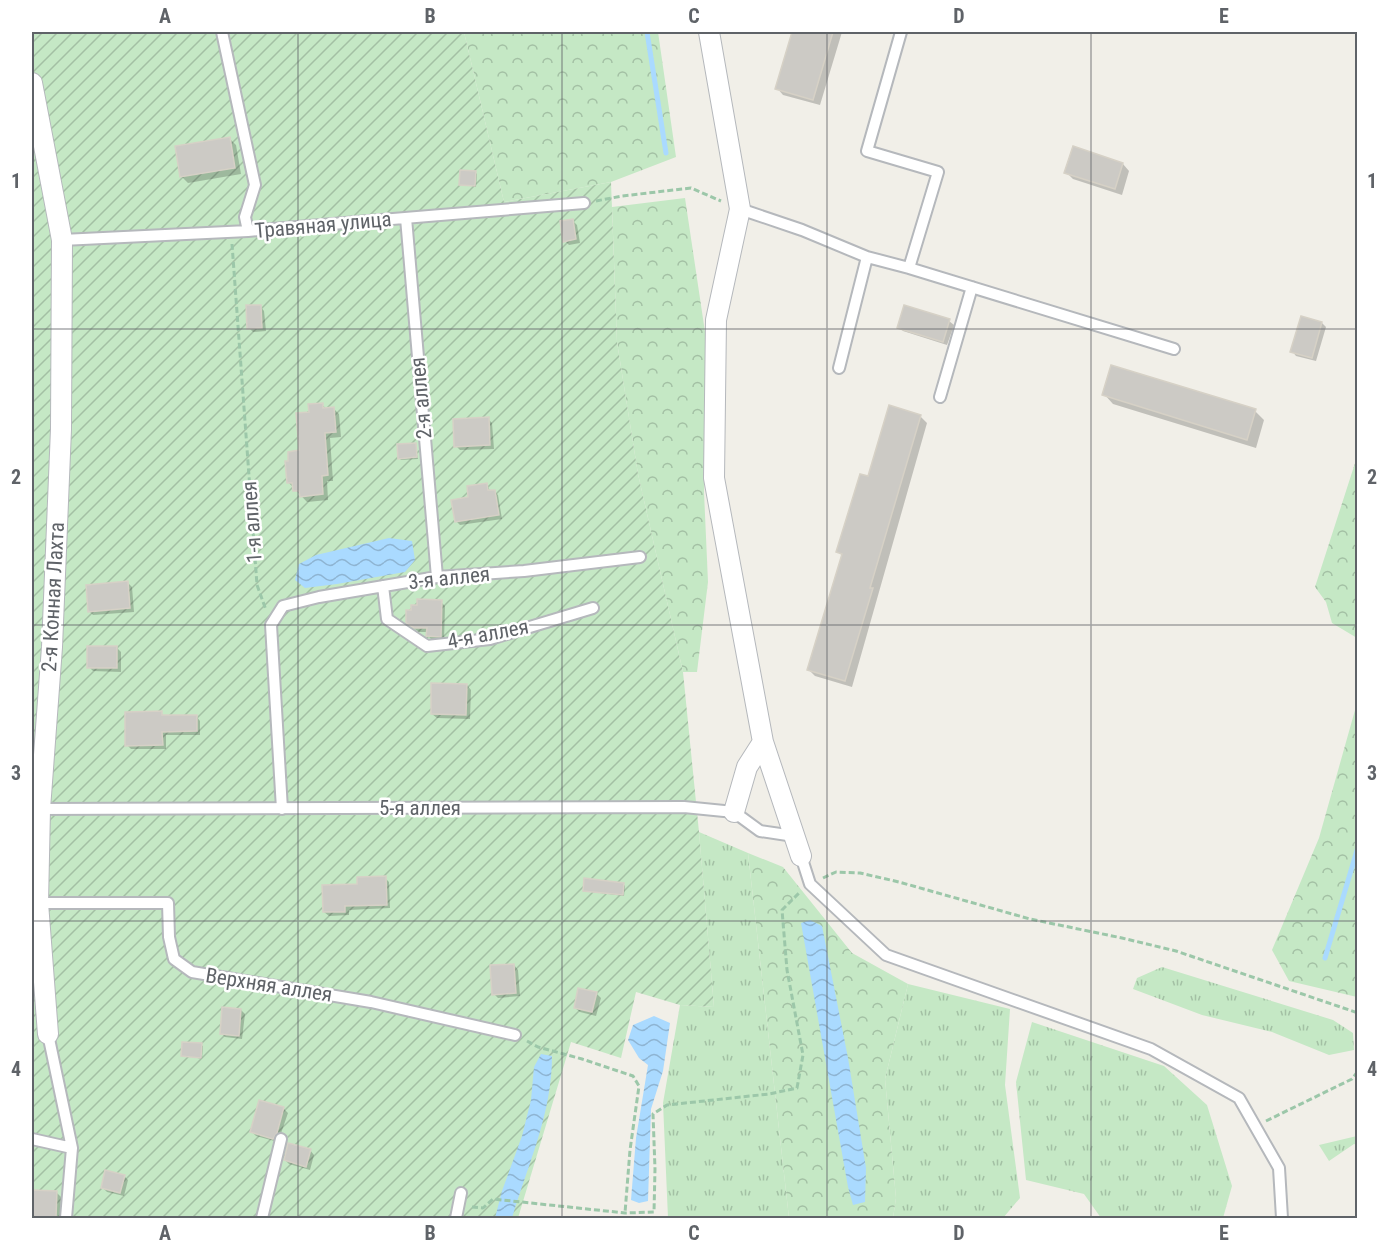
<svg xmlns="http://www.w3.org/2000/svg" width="1389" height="1250" viewBox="0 0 1389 1250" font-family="'Roboto Condensed',sans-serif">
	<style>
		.grass { fill: url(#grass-tufts) }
		.forest { fill: url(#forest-crowns) }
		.garden { fill: url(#garden-furrows) }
		.water { fill: url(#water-waves) }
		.shadow { fill: #0003 }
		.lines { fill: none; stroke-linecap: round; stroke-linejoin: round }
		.stream { stroke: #aadaff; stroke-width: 5 }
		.building { fill: #cccac5; stroke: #d6d1c6; stroke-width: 1.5 }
		.service-casing { stroke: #b5b8bc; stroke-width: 14 }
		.minor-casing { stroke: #b5b8bc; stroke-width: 22 }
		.path { stroke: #9cc7a9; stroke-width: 3; stroke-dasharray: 6 3; stroke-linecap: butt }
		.service { stroke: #fff; stroke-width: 10 }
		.minor { stroke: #fff; stroke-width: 20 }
		.grid { fill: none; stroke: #5f6368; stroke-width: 1.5; stroke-opacity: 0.55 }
		.labels { text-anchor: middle; stroke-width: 5; stroke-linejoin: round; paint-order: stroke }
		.street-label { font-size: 21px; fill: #5f6368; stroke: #fff }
		.neatline { fill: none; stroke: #5f6368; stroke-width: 2 }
		.grid-label { font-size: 20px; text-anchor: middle; font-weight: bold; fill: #5f6368 }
	</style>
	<defs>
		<pattern id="grass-tufts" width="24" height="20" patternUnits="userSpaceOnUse" patternTransform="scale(1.5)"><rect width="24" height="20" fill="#c5e8c5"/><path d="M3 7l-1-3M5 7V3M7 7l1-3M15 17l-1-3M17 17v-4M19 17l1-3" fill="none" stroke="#a3c0a4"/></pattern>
		<pattern id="forest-crowns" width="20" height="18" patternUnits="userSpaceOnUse" patternTransform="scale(1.5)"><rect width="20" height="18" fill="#c5e8c5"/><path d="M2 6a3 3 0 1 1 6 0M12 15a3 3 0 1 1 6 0" fill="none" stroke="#a3c0a4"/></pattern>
		<pattern id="garden-furrows" width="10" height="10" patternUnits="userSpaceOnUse" patternTransform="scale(1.5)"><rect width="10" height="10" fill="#c5e8c5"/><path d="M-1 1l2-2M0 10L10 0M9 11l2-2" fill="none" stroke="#a3c0a4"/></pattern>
		<pattern id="water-waves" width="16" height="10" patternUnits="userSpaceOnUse" patternTransform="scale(1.5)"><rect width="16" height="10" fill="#aadaff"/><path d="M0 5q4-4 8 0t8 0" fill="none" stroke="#8eb4d2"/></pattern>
	</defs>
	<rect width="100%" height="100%" fill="#f1efe8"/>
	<!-- grass -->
	<path class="grass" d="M699 832 748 853 789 1218H668L663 1103 680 1005 714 1007Z
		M1162 967 1333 1020 1353 1033 1354 1050 1329 1055 1272 1032 1202 1015 1133 989 1137 978Z
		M908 984 1010 1009 1005 1085 1020 1198 1003 1218H893L896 1198 885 1079Z
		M1032 1022 1164 1066 1207 1105 1232 1186 1223 1218H1101L1084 1194 1026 1180 1016 1082Z
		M1357 1136V1145L1354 1144 1329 1161 1319 1145Z"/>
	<!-- forest -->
	<path class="forest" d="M464 32H658L676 157 611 182 504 202Z
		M685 198 708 352 704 492 708 582 697 672H683L638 474 617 342 612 207Z
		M1357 457V638L1332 623 1326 602 1315 587Z
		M1357 703V997L1289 981 1272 950 1319 838Z
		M748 853 783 867 852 953 908 984 885 1079 896 1198 893 1218H789Z"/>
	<!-- garden -->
	<path class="garden" d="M32 32H464L504 202 611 182 617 342 638 474 683 672 699 832 714 1007 680 1005 636 992 621 1058 571 1042 518 1218H32Z"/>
	<!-- water -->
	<path class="water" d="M389 538 412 541 415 560 405 572 337 584 305 588 295 580 299 564 316 555Z
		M810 920 822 926 848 1058 866 1168 865 1202 853 1205 848 1187 801 923Z
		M654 1016 670 1023 663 1071 651 1109 648 1201 639 1203 631 1200 636 1138 648 1065 639 1058 628 1040 633 1025Z
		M541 1054 552 1056C552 1114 528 1164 512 1218H495L502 1191 522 1136 531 1100 534 1067Z"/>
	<!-- shadow -->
	<path class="shadow" d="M793 32H842L820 105 783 95 777 88Z
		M229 138 236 145 241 174 188 183 181 176Z
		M1123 164 1129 171 1122 195 1073 179 1066 172Z
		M475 172 477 174 476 187 461 184Z
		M572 220 577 225 580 243 569 245 565 241Z
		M260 306 264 311 266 331 253 332 249 328Z
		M949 321 954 325 947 345 903 331 899 327Z
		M1322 323 1326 327 1316 361 1296 356 1292 351Z
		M1104 394 1255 411 1264 420 1256 448 1113 404Z
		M322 405 327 409 333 408 339 414 341 437 330 438 333 481H327L328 500 307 502 288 482 301 452 311 413Z
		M920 416 927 423 852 687 815 676 808 669 843 556 838 552 869 478Z
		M488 419 492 423 494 449 460 450 456 446Z
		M415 444 418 459 401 460 400 459Z
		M486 484 491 492 494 491 498 495 502 519 460 525 456 521 470 498Z
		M128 583 132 587 134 612 93 615 89 611Z
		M441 602 445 606 444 641 432 640 428 636V632H419L412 627Z
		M117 648 121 652V672L93 671 89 667Z
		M467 685 471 690 470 719 437 718 432 714Z
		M161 713 165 717 196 716 200 721V735H166V749H131L127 745Z
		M385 878 389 882 390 908 349 910V915L329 916 324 912 359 885Z
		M623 884 625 886 624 896 584 891Z
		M514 965 518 970 520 996 498 998 494 994Z
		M596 993 601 998 596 1016 580 1012 575 1008Z
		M241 1010 245 1014 242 1039 225 1037 221 1033Z
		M201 1045 203 1046 202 1059 183 1055Z
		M283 1108 288 1113 278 1142 256 1136 252 1132Z
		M310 1150 314 1155 310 1170 289 1164 285 1160Z
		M124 1176 128 1180 124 1196 107 1192 103 1188Z
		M32 1192 57 1193 61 1197 60 1218H32Z"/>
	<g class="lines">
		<!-- stream -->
		<path class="stream" d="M647 32 666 153
			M1325 958 1358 847"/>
	</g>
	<!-- building -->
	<path class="building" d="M792 32H833L813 100 775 89Z
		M230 137 235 168 180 177 175 146Z
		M1073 146 1123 163 1115 189 1064 173Z
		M460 170 476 171 475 186 459 185Z
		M573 219 576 239 563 242 560 221Z
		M246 305H261L262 328 247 329Z
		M904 305 950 319 943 342 897 328Z
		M1301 316 1322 322 1312 358 1290 352Z
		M1111 365 1256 409 1247 440 1102 395Z
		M323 403V408L334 407 336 432 325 433 328 475 322 476 323 494 300 497 299 491H293L292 483H287L285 461H288V452L299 450 296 413 309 412 308 404Z
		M889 405 921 415 870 588H873L845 681 807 670 842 554 836 552 860 474 868 476Z
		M489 417 490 445 454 447 453 419Z
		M416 443 417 457 398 459 397 444Z
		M487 483 488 490H495L499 515 455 522 451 500 468 497 467 486Z
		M128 581 130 608 88 612 86 585Z
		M417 599 442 600 441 637 426 636 427 628H414L406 623V610H411V605H417Z
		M87 646H117V668H87Z
		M431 683 467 684 466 715 431 714Z
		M162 711V715H197V731L162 732 163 745 125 746V712Z
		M386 876 387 905 345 906V912H323L322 885 357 884V877Z
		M584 878 624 883 623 895 583 891Z
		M514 964 516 993 492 995 490 965Z
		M578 988 597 992 592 1012 574 1008Z
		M222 1007 241 1009 239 1036 220 1034Z
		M182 1042 202 1043 201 1058 181 1056Z
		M259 1100 284 1107 277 1133 273 1139 250 1132Z
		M288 1143 311 1149 306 1167 284 1160Z
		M105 1170 125 1175 120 1193 101 1188Z
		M32 1190 57 1191 56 1218H32Z"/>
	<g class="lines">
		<defs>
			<path id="service" d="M222 32 255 185 245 217 248 231
				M901 32 867 151 938 172 909 268
				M740 209 802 230 867 257 909 268 1174 349
				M406 218 437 577
				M62 240 248 231 584 203
				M839 368 867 257
				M940 397 972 287
				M383 586 387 619 427 646 490 639 593 608
				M36 809 684 807 734 812 760 831 794 836
				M282 809 271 625 283 606 319 597 437 577 524 571 640 557
				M801 856 810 884 886 955 1151 1049 1239 1098 1279 1168 1282 1218
				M38 903H168L169 937 174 959 192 972 371 1002 515 1035
				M48 1034 72 1148 66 1218
				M32 1139 72 1148
				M262 1218 281 1139
				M456 1218 461 1193"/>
			<path id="minor" d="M709 32 740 209 716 320 714 478 763 742 801 856
				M32 83 62 240 61 429 52 647 40 809 38 903 48 1034
				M734 812 747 767 763 742"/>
		</defs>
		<!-- service casing -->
		<use href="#service" class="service-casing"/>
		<!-- minor casing -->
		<use href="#minor" class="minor-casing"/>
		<!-- path -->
		<path class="path" d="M596 201 622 196 691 188 721 201
			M232 244 257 585 266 610
			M823 878 836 872 860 873 899 882 1030 919 1122 938 1176 951 1358 1013
			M527 1041 538 1047 582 1059 633 1076 639 1086 630 1150 625 1213
			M1266 1121 1352 1079 1358 1071
			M472 1207 483 1208 493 1199 625 1213 654 1212 655 1169 653 1114 667 1105 769 1094 797 1088 803 1055 787 970 782 910 800 892"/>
		<!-- service -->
		<use href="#service" class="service"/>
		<!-- minor -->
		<use href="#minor" class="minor"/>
	</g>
	<!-- grid -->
	<path class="grid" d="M298 32V1218M562 32V1218M827 32V1218M1091 32V1218M32 329H1358M32 625H1358M32 921H1358"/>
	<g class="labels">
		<!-- street labels -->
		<g class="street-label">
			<text transform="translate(323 225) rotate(-5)" y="7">Травяная улица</text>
			<text transform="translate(421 398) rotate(-95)" y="7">2-я аллея</text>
			<text transform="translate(252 522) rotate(-94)" y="7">1-я аллея</text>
			<text transform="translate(449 578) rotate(-6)" y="7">3-я аллея</text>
			<text transform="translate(53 597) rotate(-87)" y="7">2-я Конная Лахта</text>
			<text transform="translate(488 634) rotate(-11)" y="7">4-я аллея</text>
			<text x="420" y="815">5-я аллея</text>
			<text transform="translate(269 985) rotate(9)" y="7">Верхняя аллея</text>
		</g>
	</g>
	<!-- border -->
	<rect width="1389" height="1250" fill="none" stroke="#ffffff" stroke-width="66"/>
	<rect x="33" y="33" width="1323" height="1184" class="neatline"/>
	<g class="grid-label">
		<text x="165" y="23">A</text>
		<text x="430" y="23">B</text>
		<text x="694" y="23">C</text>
		<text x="959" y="23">D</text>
		<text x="1224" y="23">E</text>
		<text x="16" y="188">1</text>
		<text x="1372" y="188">1</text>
		<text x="16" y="484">2</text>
		<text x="1372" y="484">2</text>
		<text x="16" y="780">3</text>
		<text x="1372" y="780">3</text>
		<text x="16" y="1076">4</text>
		<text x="1372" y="1076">4</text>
		<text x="165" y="1240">A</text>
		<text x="430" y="1240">B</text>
		<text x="694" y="1240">C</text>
		<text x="959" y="1240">D</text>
		<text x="1224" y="1240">E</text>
	</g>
</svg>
